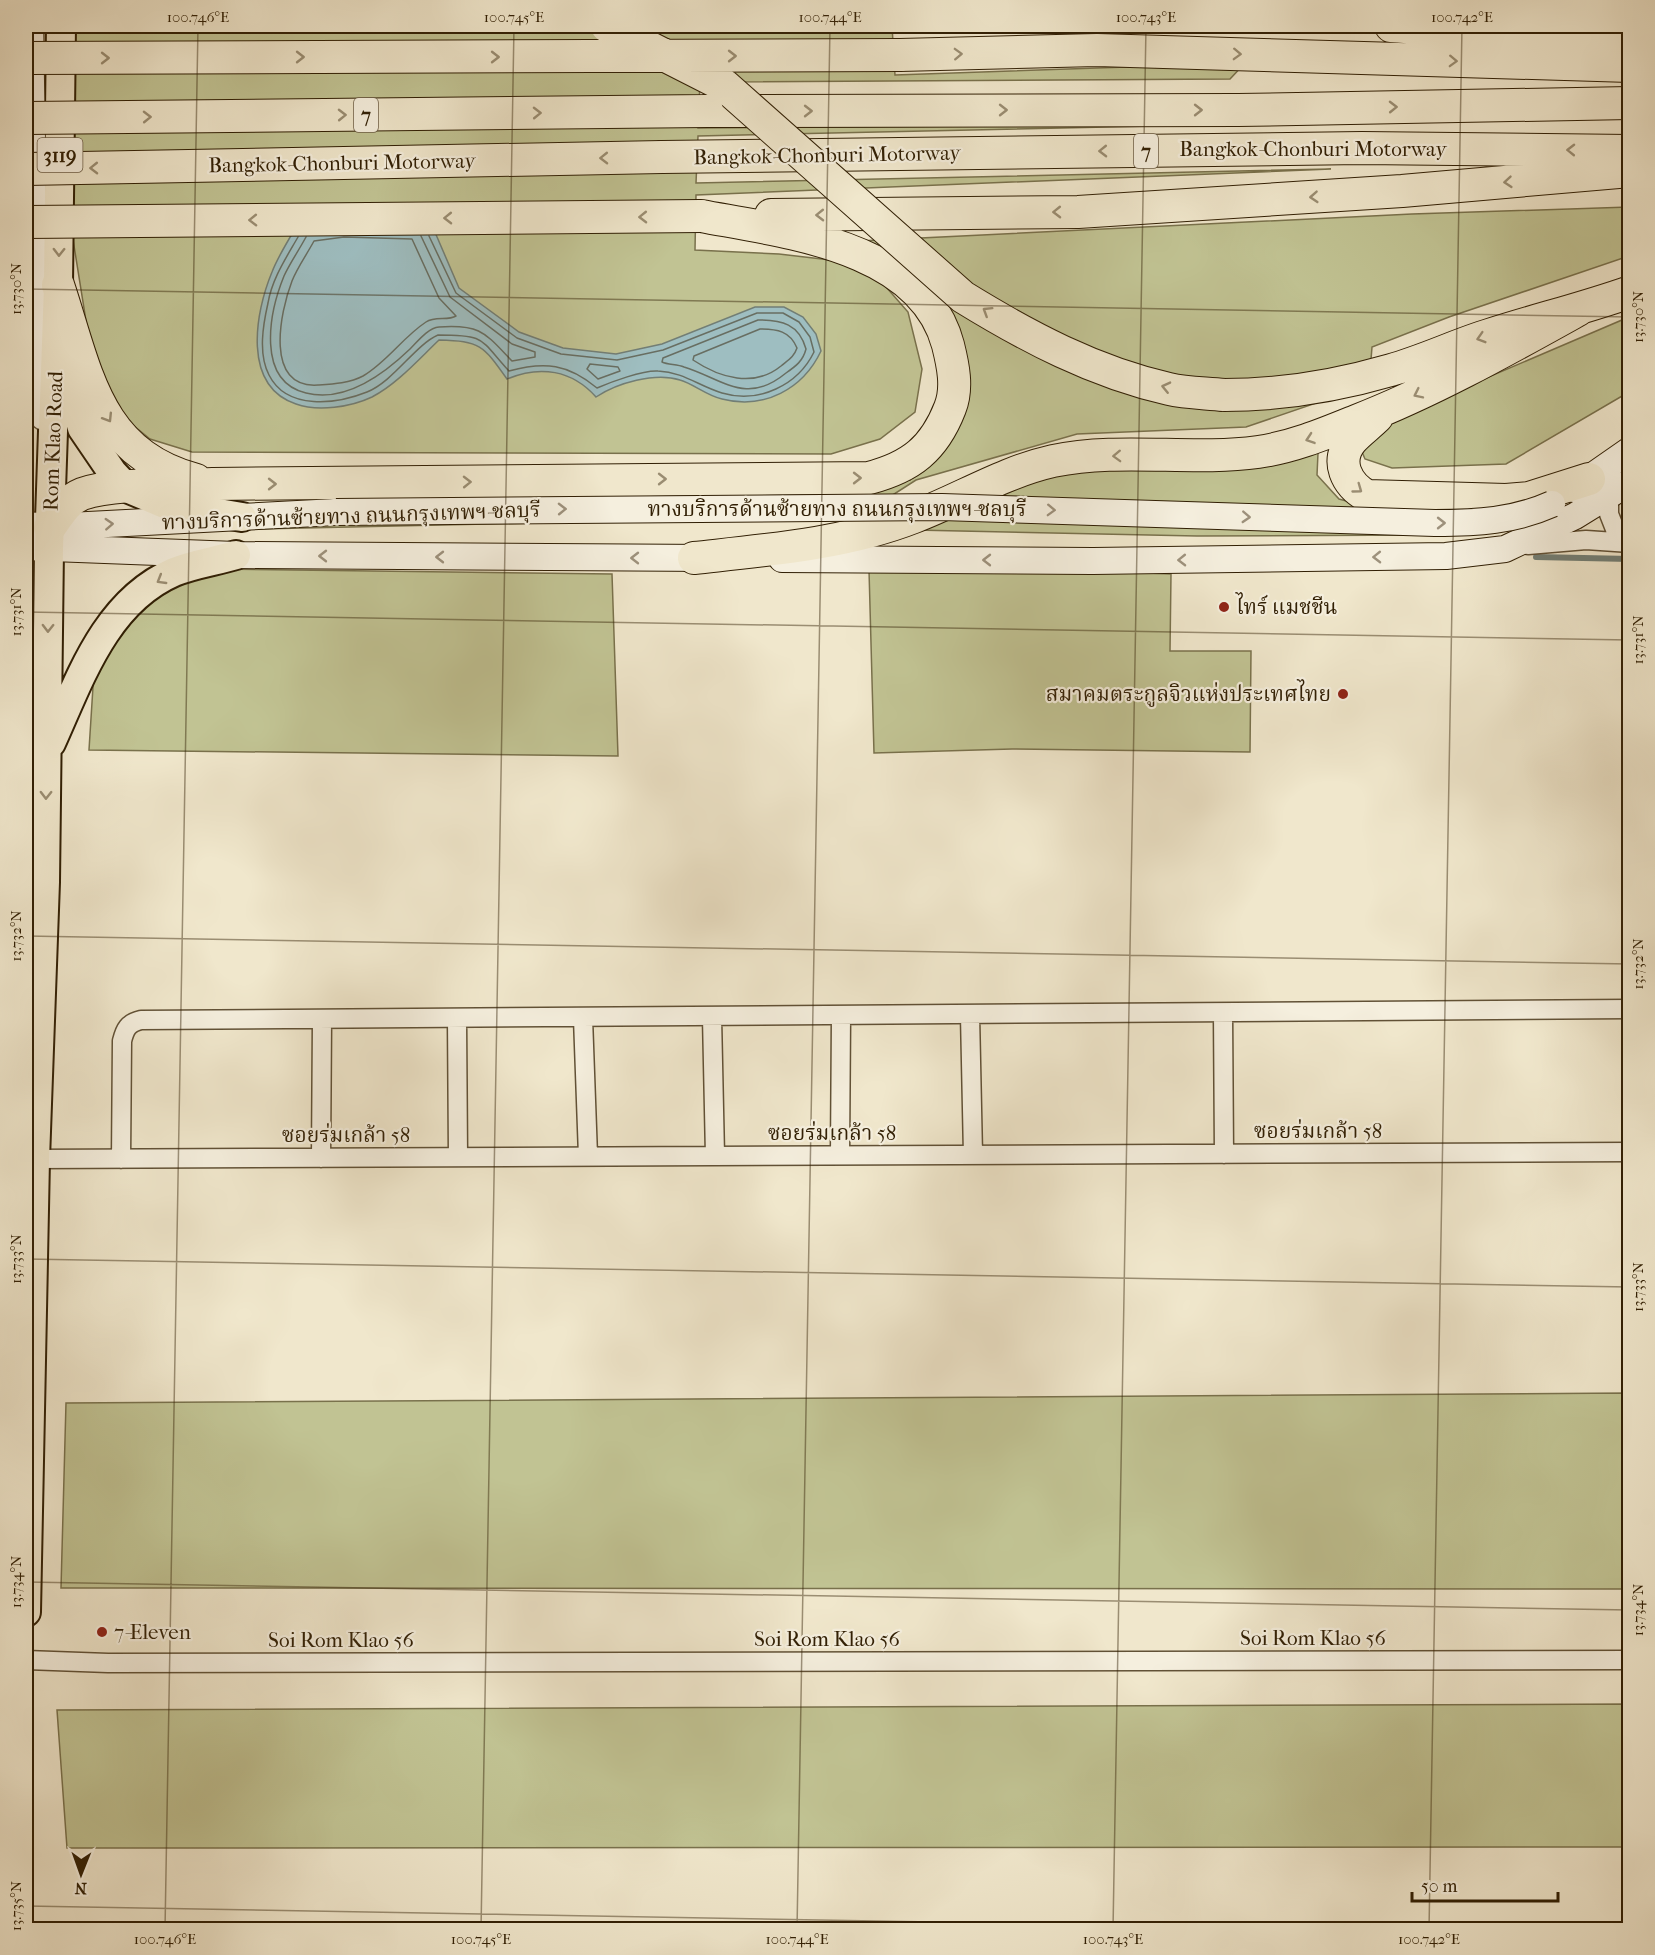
<svg xmlns="http://www.w3.org/2000/svg" width="1655" height="1955" viewBox="0 0 1655 1955" font-family="'IM FELL French Canon','Noto Serif Thai',serif">
	<style>
		.green { fill: #c1c393; stroke: #79714c; stroke-width: 1.5 }
		.water { fill: #9ebec1; stroke: #727e75; stroke-width: 1.5 }
		.lines { fill: none; stroke-linecap: round; stroke-linejoin: round }
		.shore { stroke: #686e62; stroke-width: 1.5 }
		.stream { stroke: #727e75; stroke-width: 6 }
		.minor-casing { stroke: #615136; stroke-width: 21 }
		.secondary-casing { stroke: #311f04; stroke-width: 28 }
		.primary-casing { stroke: #311f04; stroke-width: 32 }
		.motorway-casing { stroke: #311f04; stroke-width: 34 }
		.minor { stroke: #f5efde; stroke-width: 18 }
		.secondary { stroke: #f5efde; stroke-width: 26 }
		.primary { stroke: #f0e7cc; stroke-width: 28 }
		.motorway { stroke: #f0e7cc; stroke-width: 32 }
		.secondary-bridge-casing { stroke: #311f04; stroke-width: 28; stroke-linecap: butt }
		.motorway-bridge-casing { stroke: #311f04; stroke-width: 34; stroke-linecap: butt }
		.secondary-bridge { stroke: #f5efde; stroke-width: 26 }
		.motorway-bridge { stroke: #f0e7cc; stroke-width: 32 }
		.oneway { stroke: #9a8d72 }
		.oneway2 { stroke: #9d917c }
		.ticks { fill: none; stroke: #311f04; stroke-width: 1.5; stroke-opacity: 0.45 }
		.poi-dot { fill: #8f2418; stroke: #f5efde; stroke-width: 2 }
		.labels { text-anchor: middle; stroke-width: 4.5; stroke-linejoin: round; paint-order: stroke }
		.shield { fill: #f5efde; stroke: #6c5d45; stroke-width: 1.5 }
		.shield-label { font-size: 20px; font-weight: bold; fill: #311f04 }
		.street-label { font-size: 21px; fill: #311f04; stroke: #f5efde }
		.poi-label { font-size: 21px; fill: #311f04; stroke: #f5efde; text-anchor: start }
		.neatline { fill: none; stroke: #311f04; stroke-width: 2 }
		.ticks-label { font-size: 15px; text-anchor: middle; fill: #311f04 }
	</style>
	<rect width="100%" height="100%" fill="#f0e7cc"/>
	<filter id="stains"><feTurbulence type="fractalNoise" baseFrequency=".00333" numOctaves="4"/><feColorMatrix values="0 0 0 0 .2 0 0 0 0 .09 0 0 0 0 .02 0 0 0 .5 -.17"/></filter>
	<radialGradient id="worn" r=".72"><stop offset=".6" stop-color="#630" stop-opacity="0"/><stop offset="1" stop-color="#630" stop-opacity=".3"/></radialGradient>
	<!-- green -->
	<path class="green" d="M67 26H892L895 75 1245 63 1230 79 700 82 698 128 1245 124 698 136 696 183 1331 169 696 195 695 250 779 254 839 261 872 271 908 312 922 369 915 412 880 439 831 454 192 452 150 439 111 407 91 352 67 202Z
		M1629 207V256L1449 317 1372 347 1369 385 1246 427 1077 434 916 480 888 498 815 517 259 529 255 508 411 492 911 480 899 478 920 464 958 344 860 241 1412 214Z
		M1629 317V392L1506 464 1392 468 1365 459 1359 445 1388 420Z
		M1318 453 1317 475 1339 499 1380 510 1497 515 1422 535 1197 536 914 530 1064 468 1230 464Z
		M1007 567 1171 574 1170 651H1251L1250 752 1012 749 874 753 869 570Z
		M220 569 612 574 618 756 89 750 94 671 142 608 181 583Z
		M1629 1393V1589L61 1588 66 1403Z
		M1629 1704V1847L67 1848 57 1710Z"/>
	<!-- water -->
	<path class="water" d="M428 216 459 288 519 332 563 348 616 354 662 344 755 307H784L803 317 816 334 821 351C803 389 764 410 722 399 707 396 694 384 680 380 655 372 617 383 596 397 572 370 540 365 507 379 483 345 480 341 439 340 419 359 397 384 372 397 351 407 318 412 296 404 242 386 255 313 272 272 279 254 291 236 301 219Z"/>
	<g class="lines">
		<!-- shore -->
		<path class="shore" d="M298 237C286 258 272 279 268 303 263 325 258 354 269 375 287 411 337 404 367 392 394 381 415 345 438 335 486 335 479 338 509 371 545 361 568 364 597 388 611 382 643 370 658 371 683 372 699 386 722 393 759 404 798 385 814 352L810 337 799 322 783 313H757L663 350 617 360 561 354 517 338 456 293 429 236
			M306 237C299 250 290 263 284 276 269 313 256 381 306 393 345 403 385 373 410 349 418 341 428 328 439 327 481 324 485 333 512 361L535 357V352L512 344 450 297 421 236
			M344 237 412 239 439 298 456 316C448 321 435 316 426 322 403 337 387 362 363 376 350 383 333 384 318 385 264 389 280 312 292 281 297 268 307 254 314 241Z
			M758 320C782 320 799 324 806 349 803 361 796 366 786 373 746 406 723 379 684 367 677 364 668 365 662 362L663 358Z
			M760 329C777 329 790 331 797 348 794 357 788 360 781 366 754 388 720 378 693 360L694 356Z
			M590 364 618 367 620 371 598 379 587 369Z"/>
		<!-- stream -->
		<path class="stream" d="M1536 557 1630 559"/>
		<defs>
			<path id="minor" d="M34 26 41 420
				M1609 495V514L1620 542
				M1528 545 1586 540 1630 543
				M1223 1013 1224 1154
				M970 1015 973 1155
				M712 1017 715 1156
				M583 1018 588 1156
				M457 1019 458 1157
				M840 1155 841 1016
				M321 1158 322 1020
				M35 1159 1630 1152
				M121 1159 122 1041C125 1029 128 1023 141 1020L1630 1009
				M26 1660 108 1663 1630 1660"/>
			<path id="secondary" d="M1574 489 1630 450
				M26 525 50 527 336 512
				M26 547 236 555 712 558
				M782 559 1093 561 1446 556 1505 549 1575 516 1630 482"/>
			<path id="primary" d="M64 363 82 428 112 472 127 488 165 504 242 517
				M51 743C80 679 105 602 174 572 193 564 216 561 236 555
				M26 1612 35 1159 45 882 49 548 58 285 61 26"/>
			<path id="motorway" d="M1391 26 1580 40H1630
				M900 55 1097 50 1630 66
				M707 111 1238 110 1630 103
				M662 157 1362 148 1630 151
				M771 215 1078 212 1402 191 1630 171
				M58 285C87 372 96 453 196 480
				M1224 395C1281 395 1336 386 1391 370 1420 362 1448 349 1477 339 1527 322 1579 310 1630 292
				M1377 417C1369 425 1359 432 1352 440 1334 461 1347 485 1367 496L1506 500 1529 498 1589 479
				M50 527C59 514 67 500 82 494 115 482 177 486 213 484L869 478C911 467 934 449 950 408 958 388 953 365 948 345 922 246 786 232 701 216
				M694 558C767 550 845 544 914 517 961 499 1004 472 1053 461 1120 447 1191 461 1258 452 1293 447 1324 434 1356 421 1433 391 1506 350 1578 310"/>
		</defs>
		<!-- minor casing -->
		<use href="#minor" class="minor-casing"/>
		<!-- secondary casing -->
		<use href="#secondary" class="secondary-casing"/>
		<!-- primary casing -->
		<use href="#primary" class="primary-casing"/>
		<!-- motorway casing -->
		<use href="#motorway" class="motorway-casing"/>
		<!-- minor -->
		<use href="#minor" class="minor"/>
		<!-- secondary -->
		<use href="#secondary" class="secondary"/>
		<!-- primary -->
		<use href="#primary" class="primary"/>
		<!-- motorway -->
		<use href="#motorway" class="motorway"/>
		<defs>
			<path id="secondary-bridge" d="M336 512 942 507 1435 523C1477 523 1514 521 1552 504"/>
			<path id="motorway-bridge" d="M607 26 725 86 963 297C1028 337 1094 372 1169 389 1186 393 1206 393 1224 395
				M26 58 900 55
				M26 118 707 111
				M26 169 662 157
				M26 222 701 216"/>
		</defs>
		<!-- secondary-bridge casing -->
		<use href="#secondary-bridge" class="secondary-bridge-casing"/>
		<!-- motorway-bridge casing -->
		<use href="#motorway-bridge" class="motorway-bridge-casing"/>
		<!-- secondary-bridge -->
		<use href="#secondary-bridge" class="secondary-bridge"/>
		<!-- motorway-bridge -->
		<use href="#motorway-bridge" class="motorway-bridge"/>
	</g>
	<!-- one-way arrows -->
	<defs><path id="oneway-chevron" d="M-2-3.5L2.5 0L-2 3.5" fill="none" stroke-width="1.6" stroke-linecap="round" stroke-linejoin="round" transform="scale(1.5)"/></defs>
	<g class="oneway">
		<use href="#oneway-chevron" transform="translate(958 54) rotate(-2)"/>
		<use href="#oneway-chevron" transform="translate(1237 54) rotate(2)"/>
		<use href="#oneway-chevron" transform="translate(732 56)"/>
		<use href="#oneway-chevron" transform="translate(300 57)"/>
		<use href="#oneway-chevron" transform="translate(495 57)"/>
		<use href="#oneway-chevron" transform="translate(105 58)"/>
		<use href="#oneway-chevron" transform="translate(1453 61) rotate(2)"/>
		<use href="#oneway-chevron" transform="translate(1393 107) rotate(-1)"/>
		<use href="#oneway-chevron" transform="translate(1003 110)"/>
		<use href="#oneway-chevron" transform="translate(1198 110)"/>
		<use href="#oneway-chevron" transform="translate(808 111)"/>
		<use href="#oneway-chevron" transform="translate(537 113) rotate(-1)"/>
		<use href="#oneway-chevron" transform="translate(342 115) rotate(-1)"/>
		<use href="#oneway-chevron" transform="translate(147 117) rotate(-1)"/>
		<use href="#oneway-chevron" transform="translate(1571 150) rotate(-179)"/>
		<use href="#oneway-chevron" transform="translate(1103 151) rotate(179)"/>
		<use href="#oneway-chevron" transform="translate(604 158) rotate(179)"/>
		<use href="#oneway-chevron" transform="translate(94 168) rotate(179)"/>
		<use href="#oneway-chevron" transform="translate(1508 182) rotate(175)"/>
		<use href="#oneway-chevron" transform="translate(1314 197) rotate(176)"/>
		<use href="#oneway-chevron" transform="translate(1057 212) rotate(179)"/>
		<use href="#oneway-chevron" transform="translate(820 215) rotate(179)"/>
		<use href="#oneway-chevron" transform="translate(643 217) rotate(179)"/>
		<use href="#oneway-chevron" transform="translate(448 218) rotate(179)"/>
		<use href="#oneway-chevron" transform="translate(253 220) rotate(179)"/>
		<use href="#oneway-chevron" transform="translate(59 252) rotate(91)"/>
		<use href="#oneway-chevron" transform="translate(987 311) rotate(-148)"/>
		<use href="#oneway-chevron" transform="translate(1481 338) rotate(163)"/>
		<use href="#oneway-chevron" transform="translate(1166 387) rotate(-167)"/>
		<use href="#oneway-chevron" transform="translate(1418 394) rotate(154)"/>
		<use href="#oneway-chevron" transform="translate(108 418) rotate(58)"/>
		<use href="#oneway-chevron" transform="translate(1310 439) rotate(161)"/>
		<use href="#oneway-chevron" transform="translate(1117 456) rotate(178)"/>
		<use href="#oneway-chevron" transform="translate(857 478)"/>
		<use href="#oneway-chevron" transform="translate(662 479)"/>
		<use href="#oneway-chevron" transform="translate(467 482) rotate(-1)"/>
		<use href="#oneway-chevron" transform="translate(272 484)"/>
		<use href="#oneway-chevron" transform="translate(1358 489) rotate(36)"/>
		<use href="#oneway-chevron" transform="translate(161 580) rotate(149)"/>
		<use href="#oneway-chevron" transform="translate(48 628) rotate(91)"/>
		<use href="#oneway-chevron" transform="translate(46 795) rotate(91)"/>
	</g>
	<g class="oneway2">
		<use href="#oneway-chevron" transform="translate(562 509) rotate(-1)"/>
		<use href="#oneway-chevron" transform="translate(1051 510) rotate(2)"/>
		<use href="#oneway-chevron" transform="translate(1246 517) rotate(3)"/>
		<use href="#oneway-chevron" transform="translate(1441 523)"/>
		<use href="#oneway-chevron" transform="translate(109 524) rotate(-3)"/>
		<use href="#oneway-chevron" transform="translate(323 556) rotate(-180)"/>
		<use href="#oneway-chevron" transform="translate(440 557) rotate(-180)"/>
		<use href="#oneway-chevron" transform="translate(1377 557) rotate(179)"/>
		<use href="#oneway-chevron" transform="translate(635 558) rotate(-180)"/>
		<use href="#oneway-chevron" transform="translate(987 560) rotate(-180)"/>
		<use href="#oneway-chevron" transform="translate(1182 560) rotate(179)"/>
	</g>
	<!-- ticks -->
	<path class="ticks" d="M26 289 1630 317M26 612 1630 640M26 936 1630 964M26 1259 1630 1287M26 1582 1630 1610M26 1906 1388 1930M165 1930 198 26M481 1930 514 26M797 1930 830 26M1113 1930 1146 26M1429 1930 1462 26"/>
	<!-- markers -->
	<g class="poi-dot">
		<circle cx="1224" cy="607" r="6"/>
		<circle cx="1343" cy="694" r="6"/>
		<circle cx="102" cy="1632" r="6"/>
	</g>
	<g class="labels">
		<!-- shield labels -->
		<g class="shield">
			<rect x="354" y="98" width="24" height="34" rx="4.5"/>
			<rect x="1134" y="134" width="24" height="34" rx="4.5"/>
			<rect x="37.5" y="138" width="45" height="34" rx="4.5"/>
		</g>
		<g class="shield-label">
			<text x="366" y="122">7</text>
			<text x="1146" y="158">7</text>
			<text x="60" y="162">3119</text>
		</g>
		<!-- street labels -->
		<g class="street-label">
			<text x="1313" y="156">Bangkok-Chonburi Motorway</text>
			<text transform="translate(827 155) rotate(-1)" y="7">Bangkok-Chonburi Motorway</text>
			<text transform="translate(342 163) rotate(-1)" y="7">Bangkok-Chonburi Motorway</text>
			<text transform="translate(53 441) rotate(-88)" y="7">Rom Klao Road</text>
			<text x="837" y="516">ทางบริการด้านซ้ายทาง ถนนกรุงเทพฯ-ชลบุรี</text>
			<text transform="translate(351 516) rotate(-2)" y="7">ทางบริการด้านซ้ายทาง ถนนกรุงเทพฯ-ชลบุรี</text>
			<text x="1318" y="1138">ซอยร่มเกล้า 58</text>
			<text x="832" y="1140">ซอยร่มเกล้า 58</text>
			<text x="346" y="1142">ซอยร่มเกล้า 58</text>
			<text x="1313" y="1645">Soi Rom Klao 56</text>
			<text x="827" y="1646">Soi Rom Klao 56</text>
			<text x="341" y="1647">Soi Rom Klao 56</text>
		</g>
		<!-- poi labels -->
		<g class="poi-label">
			<text x="1236" y="614">ไทร์ แมชชีน</text>
			<text x="1331" y="701" text-anchor="end">สมาคมตระกูลจิวแห่งประเทศไทย</text>
			<text x="114" y="1639">7-Eleven</text>
		</g>
	</g>
	<!-- margin -->
	<rect width="1655" height="1955" fill="none" stroke="#f0e7cc" stroke-width="66"/>
	<!-- north arrow -->
	<g transform="translate(81 1874) rotate(181)" stroke="#f5efde" stroke-width="4.5" paint-order="stroke">
	<path d="M0-4.5L10 22L0 15L-10 22Z" fill="#311f04"/>
	<text y="-9" font-size="16" font-weight="bold" text-anchor="middle" fill="#311f04">N</text>
	</g>
	<!-- scale -->
	<path d="M1412 1892v9h146v-9" fill="none" stroke="#311f04" stroke-width="3"/>
	<text x="1421" y="1892" font-size="18" fill="#311f04" stroke="#f5efde" stroke-width="4.5" paint-order="stroke">50 m</text>
	<rect x="33" y="33" width="1589" height="1889" class="neatline"/>
	<g class="ticks-label">
		<text x="198" y="22">100.746°E</text>
		<text x="514" y="22">100.745°E</text>
		<text x="830" y="22">100.744°E</text>
		<text x="1146" y="22">100.743°E</text>
		<text x="1462" y="22">100.742°E</text>
		<text transform="translate(16 289) rotate(-90)" y="5">13.730°N</text>
		<text transform="translate(1638 317) rotate(-90)" y="5">13.730°N</text>
		<text transform="translate(16 612) rotate(-90)" y="5">13.731°N</text>
		<text transform="translate(1638 640) rotate(-90)" y="5">13.731°N</text>
		<text transform="translate(16 936) rotate(-90)" y="5">13.732°N</text>
		<text transform="translate(1638 964) rotate(-90)" y="5">13.732°N</text>
		<text transform="translate(16 1259) rotate(-90)" y="5">13.733°N</text>
		<text transform="translate(1638 1287) rotate(-90)" y="5">13.733°N</text>
		<text transform="translate(16 1582) rotate(-90)" y="5">13.734°N</text>
		<text transform="translate(1638 1610) rotate(-90)" y="5">13.734°N</text>
		<text transform="translate(16 1906) rotate(-90)" y="5">13.735°N</text>
		<text x="165" y="1944">100.746°E</text>
		<text x="481" y="1944">100.745°E</text>
		<text x="797" y="1944">100.744°E</text>
		<text x="1113" y="1944">100.743°E</text>
		<text x="1429" y="1944">100.742°E</text>
	</g>
	<rect width="100%" height="100%" filter="url(#stains)"/>
	<rect width="100%" height="100%" fill="url(#worn)"/>
</svg>
